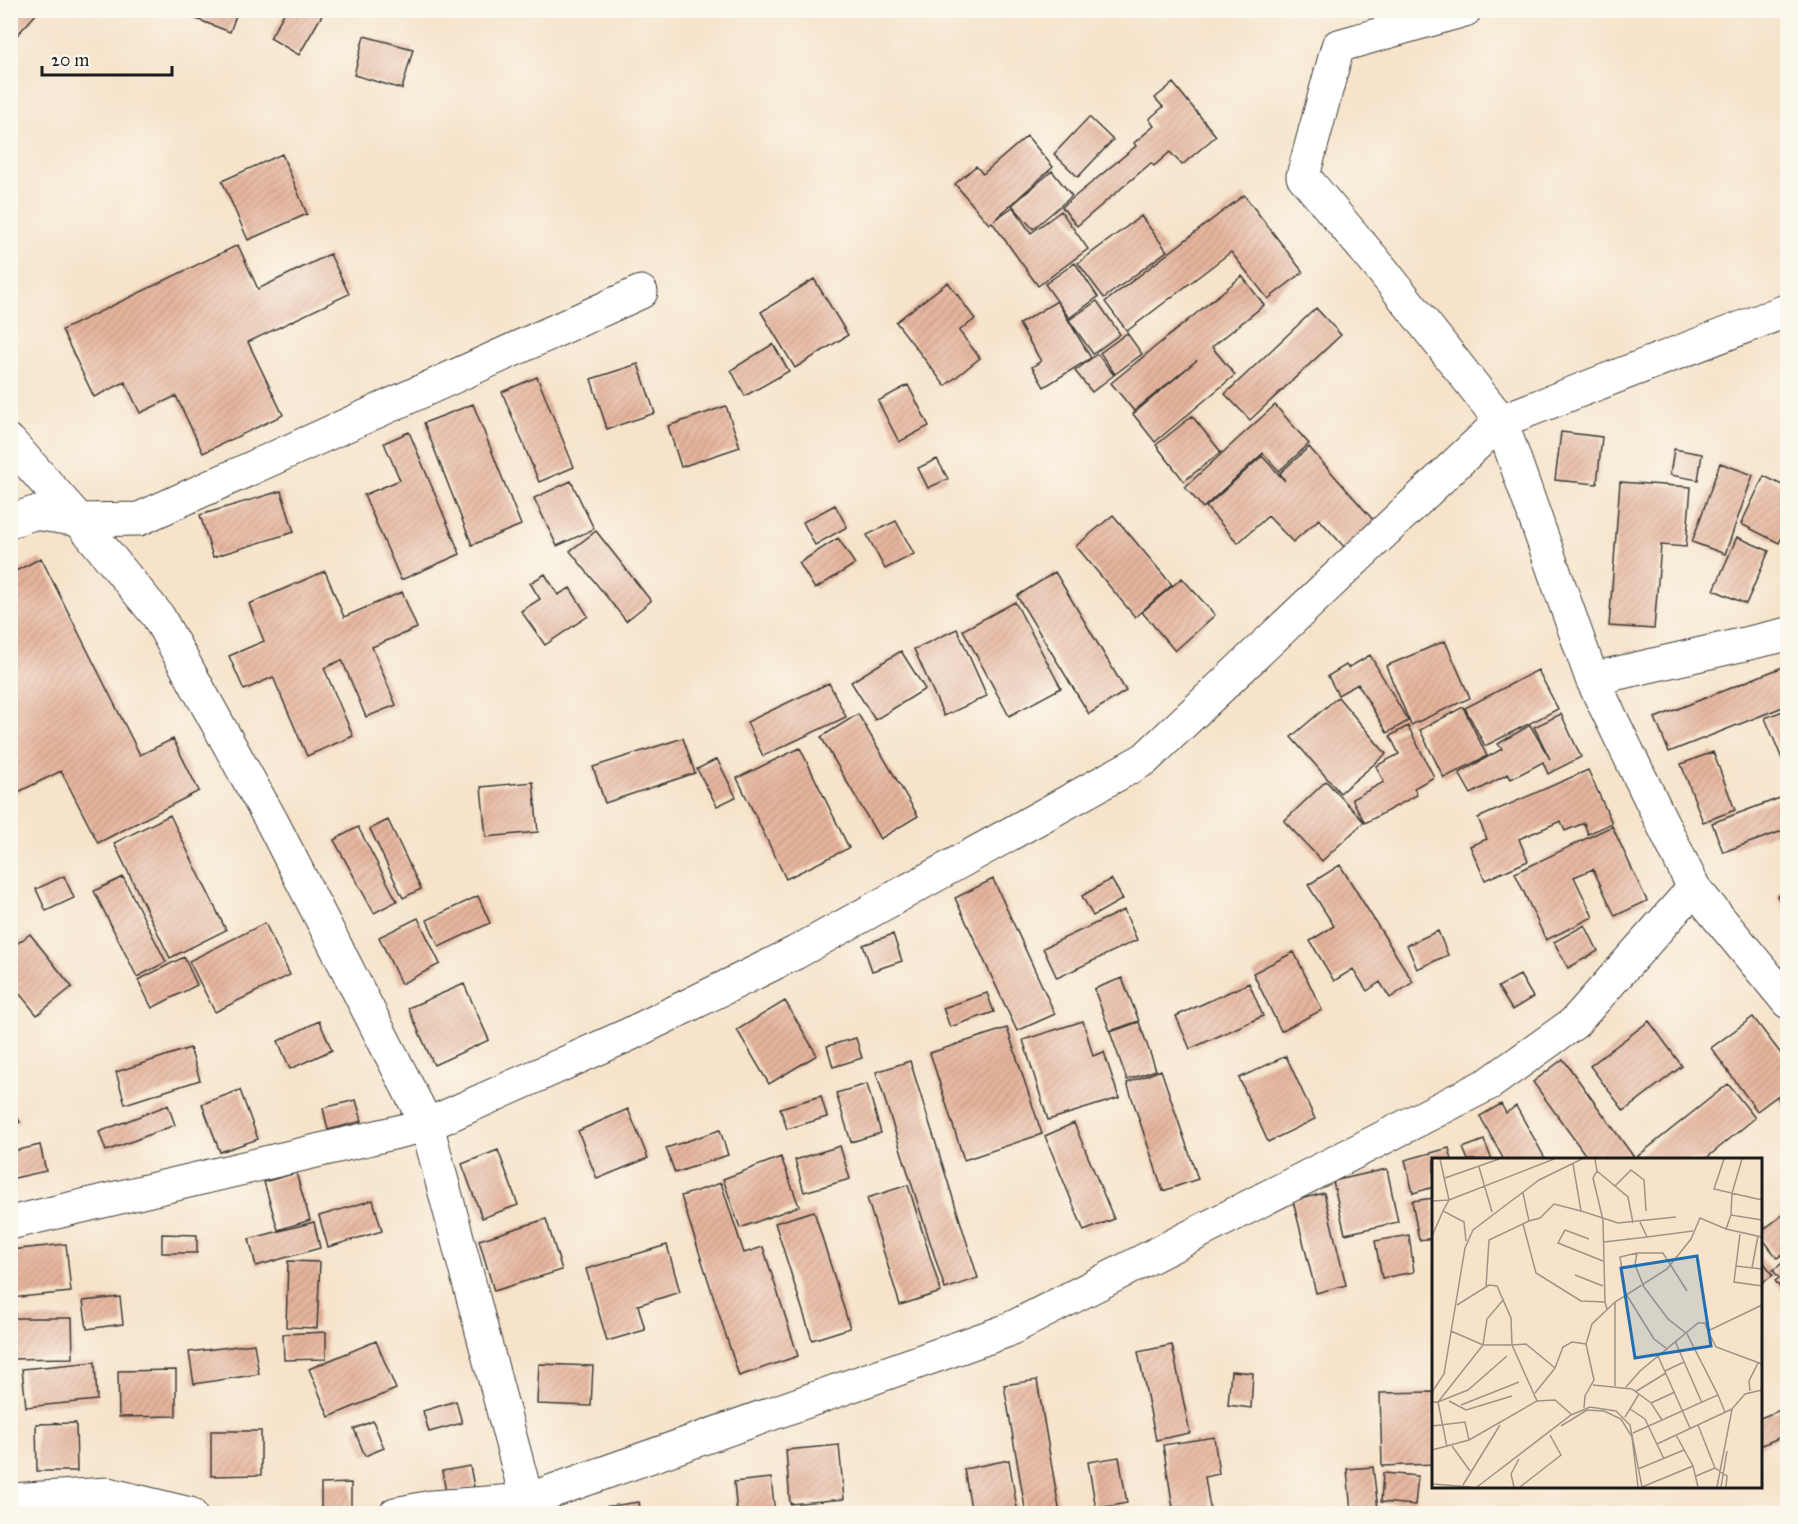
<svg xmlns="http://www.w3.org/2000/svg" width="1798" height="1524" viewBox="0 0 1798 1524" font-family="'IM FELL Great Primer',serif">
	<style>
		.building { fill: url(#building-hatch) }
		.lines { fill: none; stroke-linecap: round; stroke-linejoin: round }
		.minor-casing { stroke: #3d3a36; stroke-width: 35 }
		.minor { stroke: #fff; stroke-width: 33 }
		.inset-road { fill: none; stroke: #9f9384; stroke-width: 1.5 }
		.view { fill: #1f6fb2; fill-opacity: 0.15; stroke: #1f6fb2; stroke-width: 3 }
		.inset-edge { fill: none; stroke: #1c1c1c; stroke-width: 3 }
	</style>
	<defs>
		<pattern id="building-hatch" width="6" height="6" patternUnits="userSpaceOnUse" patternTransform="scale(1.5)"><rect width="6" height="6" fill="#e5b49c"/><path d="M-1 1l2-2M0 6l6-6M5 7l2-2" fill="none" stroke="#c49a86"/></pattern>
	</defs>
	<rect width="100%" height="100%" fill="#fbf7ec"/>
	<filter id="ink" filterUnits="userSpaceOnUse"><feTurbulence type="fractalNoise" baseFrequency=".0167" numOctaves="2"/><feDisplacementMap in="SourceGraphic" scale="12" xChannelSelector="R" yChannelSelector="G"/><feConvolveMatrix kernelMatrix="1 2 1 2 8 2 1 2 1" color-interpolation-filters="sRGB"/></filter>
	<filter id="wash" filterUnits="userSpaceOnUse"><feTurbulence type="fractalNoise" baseFrequency=".008" numOctaves="4" result="noise"/><feDisplacementMap in="SourceGraphic" scale="24" xChannelSelector="R" yChannelSelector="G"/><feGaussianBlur stdDeviation="1.35" result="paint"/><feColorMatrix in="noise" values="0 0 0 0 0 0 0 0 0 0 0 0 0 0 0 0 0 1.4 0 .05"/><feComposite in="paint" operator="in"/></filter>
	<g filter="url(#wash)">
		<rect width="100%" height="100%" fill="#f6e3ca"/>
		<g id="blocks">
			<!-- building -->
			<path class="building" d="M10 10H34L37 13 10 43Z
				M188 10H238L230 32 186 15Z
				M286 10H325L299 55 270 38Z
				M364 36 413 49 402 89 354 75Z
				M1173 83 1216 136 1182 165 1170 152 1154 166 1151 163 1077 226 1062 207 1136 146 1134 143 1154 126 1149 119 1163 107 1155 98Z
				M1089 117 1113 140 1078 177 1054 154Z
				M1027 136 1053 167 994 220 1013 207 1031 233 1061 211 1088 249 1038 286 992 222 989 224 955 184 976 166 983 174Z
				M282 154 307 214 248 240 222 181Z
				M1052 171 1072 196 1033 229 1012 205Z
				M1244 195 1303 272 1268 299 1231 252 1127 331 1105 302Z
				M1141 216 1167 251 1104 298 1078 263Z
				M238 245 258 289 330 254 349 294 248 342 283 415 203 453 176 396 140 413 125 382 94 397 62 330Z
				M1075 263 1098 297 1069 318 1045 284Z
				M1242 276 1264 305 1212 347 1235 375 1155 442 1133 414 1197 360 1134 411 1111 383Z
				M814 279 848 335 795 368 761 312Z
				M948 282 975 319 959 331 980 358 945 386 896 322Z
				M1057 301 1091 358 1044 387 1032 367 1041 361 1019 324Z
				M1097 301 1120 334 1093 354 1069 320Z
				M1316 308 1341 335 1250 420 1225 394Z
				M1127 333 1142 354 1115 374 1100 353Z
				M773 344 789 371 745 396 731 370Z
				M1097 354 1114 375 1092 392 1075 371Z
				M638 364 655 413 607 429 591 379Z
				M537 377 574 467 539 482 502 392Z
				M908 385 929 426 899 442 878 401Z
				M473 404 521 525 472 545 424 423Z
				M1275 405 1309 444 1279 471 1263 453 1203 508 1185 487Z
				M726 406 740 447 681 467 668 426Z
				M1192 416 1221 452 1184 481 1156 445Z
				M409 432 460 554 401 580 364 495 400 480 384 443Z
				M1561 432 1602 437 1597 484 1555 480Z
				M1309 447 1375 522 1346 549 1319 519 1293 542 1268 516 1238 543 1206 507 1262 456 1285 481 1280 473Z
				M1674 449 1702 454 1698 480 1670 475Z
				M937 459 948 479 928 488 918 468Z
				M1720 463 1753 475 1725 554 1692 542Z
				M1764 476 1788 488V525L1779 543 1741 524Z
				M571 481 594 529 557 546 534 498Z
				M1620 482 1691 487 1686 547 1661 545 1654 629 1609 626Z
				M281 491 294 532 213 557 200 515Z
				M835 505 847 527 815 545 803 522Z
				M1113 515 1172 585 1135 617 1076 546Z
				M896 521 914 554 885 569 867 535Z
				M596 531 651 601 626 621 570 551Z
				M1737 537 1769 551 1746 604 1714 590Z
				M838 538 855 564 815 589 799 563Z
				M41 558 140 755 173 739 199 791 98 843 61 771 10 796V574Z
				M325 571 344 617 402 592 417 628 372 647 396 705 366 717 342 660 324 668 353 736 307 756 273 677 244 690 229 656 264 641 249 604Z
				M1055 572 1126 691 1089 714 1017 596Z
				M545 574 558 595 570 588 588 616 545 645 521 611 540 599 530 583Z
				M1182 578 1215 615 1175 651 1142 612Z
				M1015 602 1061 688 1009 716 963 630Z
				M957 629 987 696 944 716 914 649Z
				M1445 641 1470 698 1411 725 1386 666Z
				M901 651 925 689 875 720 851 682Z
				M1370 655 1408 721 1387 733 1358 684 1338 695 1328 676 1346 665 1348 668Z
				M1788 665V705L1669 752 1655 718Z
				M1538 670 1558 709 1485 746 1465 708Z
				M829 683 846 717 763 756 747 722Z
				M1338 697 1386 754 1340 793 1291 737Z
				M1463 707 1487 756 1444 778 1420 730Z
				M1788 709V771H1787L1765 718Z
				M858 714 918 816 880 839 821 737Z
				M1561 714 1581 757 1548 774 1543 762 1511 779 1508 774 1471 794 1459 773 1502 749 1498 744 1530 725 1550 759 1534 727Z
				M1408 726 1434 777 1414 788 1417 795 1365 823 1352 799 1384 782 1376 766 1399 754 1390 736Z
				M683 738 695 773 605 803 593 767Z
				M800 748 849 848 786 879 737 778Z
				M1713 752 1735 810 1703 822 1681 764Z
				M717 759 736 797 717 806 697 769Z
				M1588 770 1612 823 1588 834 1584 823 1565 831 1561 821 1519 839 1528 861 1485 880 1470 846 1487 839 1478 818Z
				M1326 781 1364 822 1322 861 1284 821Z
				M533 782 538 832 486 837 481 787Z
				M1788 795V829L1723 852 1712 823Z
				M170 815 226 930 170 958 114 843Z
				M388 820 421 889 403 898 370 829Z
				M1612 826 1647 901 1615 916 1593 869 1574 877 1593 917 1546 940 1515 873Z
				M358 827 397 901 374 913 334 840Z
				M1340 865 1413 982 1390 998 1380 982 1367 991 1353 969 1334 981 1310 941 1334 926 1308 885Z
				M64 876 74 898 46 911 36 889Z
				M123 877 166 962 137 977 94 891Z
				M993 879 1055 1014 1017 1031 955 898Z
				M1111 879 1123 899 1093 916 1082 896Z
				M1788 889V915L1777 896Z
				M478 896 490 923 439 947 427 920Z
				M1124 910 1137 940 1057 978 1043 948Z
				M418 918 440 964 401 984 379 937Z
				M265 923 290 975 215 1012 189 961Z
				M1585 925 1598 951 1568 968 1554 942Z
				M1438 931 1448 955 1417 969 1407 945Z
				M30 934 72 987 37 1015 10 982V949Z
				M893 934 902 961 872 971 863 945Z
				M1294 952 1322 1010 1281 1031 1253 973Z
				M184 957 197 985 152 1008 138 980Z
				M1520 975 1533 997 1512 1010 1498 987Z
				M1122 978 1139 1021 1110 1031 1094 989Z
				M1249 983 1263 1016 1190 1049 1176 1016Z
				M464 984 489 1040 434 1065 408 1008Z
				M987 993 994 1012 950 1027 943 1008Z
				M785 1001 817 1055 769 1084 737 1030Z
				M1753 1017 1788 1063V1088L1757 1111 1711 1048Z
				M319 1021 332 1050 290 1069 278 1041Z
				M1083 1021 1093 1056 1104 1052 1119 1098 1048 1120 1023 1040Z
				M1649 1021 1682 1066 1624 1111 1590 1066Z
				M1139 1022 1156 1070 1127 1080 1110 1032Z
				M1007 1028 1042 1134 964 1160 930 1053Z
				M856 1038 862 1058 833 1067 827 1046Z
				M190 1048 200 1080 125 1104 116 1072Z
				M1286 1056 1315 1119 1268 1142 1239 1078Z
				M1563 1059 1636 1160H1589L1533 1082Z
				M910 1061 978 1278 945 1289 876 1072Z
				M1161 1070 1198 1179 1163 1191 1127 1083Z
				M867 1084 881 1133 851 1142 836 1093Z
				M1728 1084 1755 1118 1704 1160H1641L1638 1156Z
				M240 1090 258 1139 220 1152 202 1104Z
				M1788 1091V1112L1778 1098Z
				M821 1096 827 1117 787 1129 780 1108Z
				M356 1100 362 1121 328 1130 323 1108Z
				M10 1104 20 1122 10 1126Z
				M1501 1104 1506 1113 1516 1106 1546 1160H1504L1480 1116Z
				M168 1105 175 1125 106 1151 99 1132Z
				M628 1109 648 1158 597 1179 578 1131Z
				M1074 1123 1114 1219 1084 1231 1045 1136Z
				M720 1130 728 1155 675 1173 666 1148Z
				M1484 1140 1492 1160H1468L1463 1148Z
				M40 1145 46 1171 10 1179V1152Z
				M840 1146 850 1179 804 1192 795 1160Z
				M1449 1148 1452 1160H1434V1187L1413 1193 1405 1160Z
				M498 1150 518 1205 482 1218 462 1164Z
				M781 1157 799 1206 740 1228 723 1179Z
				M1387 1169 1398 1222 1345 1234 1333 1181Z
				M296 1173 310 1220 278 1230 264 1182Z
				M721 1183 744 1253 763 1247 798 1356 739 1376 681 1196Z
				M908 1185 941 1292 900 1305 867 1198Z
				M1324 1193 1346 1285 1316 1293 1293 1201Z
				M1434 1198V1238L1419 1240 1412 1201Z
				M373 1200 382 1231 328 1247 319 1216Z
				M814 1211 850 1328 812 1340 775 1223Z
				M1788 1211V1250L1777 1258 1760 1235V1232Z
				M546 1219 562 1270 494 1291 479 1240Z
				M314 1222 320 1248 256 1266 249 1239Z
				M162 1234 197 1235V1253H162Z
				M1409 1235 1414 1272 1382 1278 1375 1241Z
				M66 1244 71 1292 10 1298V1250Z
				M667 1245 680 1292 638 1305 645 1330 607 1341 586 1269Z
				M1760 1257 1773 1275 1760 1284Z
				M1788 1259V1298L1775 1281 1779 1278 1773 1270Z
				M288 1261 320 1262 317 1328 286 1327Z
				M120 1297 123 1324 87 1329 83 1301Z
				M10 1318H72L73 1358 10 1359Z
				M326 1332V1359L284 1360 283 1334Z
				M376 1341 396 1389 329 1417 309 1369Z
				M254 1344 259 1374 194 1384 189 1352Z
				M1172 1345 1190 1433 1156 1440 1138 1352Z
				M95 1362 97 1400 26 1407 22 1369Z
				M539 1364 593 1366 591 1406 537 1404Z
				M176 1370V1416L119 1417 118 1371Z
				M1231 1371 1253 1373 1251 1408 1228 1405Z
				M1037 1380 1060 1514H1026L1004 1385Z
				M1434 1392V1464L1382 1466 1380 1393Z
				M456 1401 462 1423 429 1432 423 1411Z
				M1788 1407V1434L1760 1446V1418Z
				M373 1421 384 1448 365 1456 354 1429Z
				M76 1423 77 1471H37L36 1424Z
				M211 1431H261V1475L211 1476Z
				M1214 1437 1219 1474 1205 1477 1211 1514H1174L1163 1445Z
				M839 1445 844 1499 790 1504 786 1450Z
				M1119 1457 1127 1503 1096 1509 1088 1462Z
				M1009 1460 1018 1514H972L964 1469Z
				M470 1466 474 1487 446 1492 442 1471Z
				M1373 1467 1378 1509 1351 1511 1347 1469Z
				M1383 1473 1418 1476 1415 1505 1381 1502Z
				M771 1478 775 1514H737L734 1482Z
				M351 1483V1507L321 1508V1484Z
				M639 1502 641 1514H568V1512Z
				M1090 1508 1091 1514H1061V1512Z"/>
		</g>
	</g>
	<g filter="url(#ink)">
		<use href="#blocks" fill-opacity="0" stroke="#3d3a36" stroke-width="1.5"/>
		<g class="lines">
			<defs>
				<path id="minor" d="M1465 10 1338 46 1303 176 1383 271 1501 421 1592 679 1694 888 1788 1002
					M10 442 79 520 158 616 272 822 427 1125 527 1500 533 1514
					M10 521 34 513 79 520 139 519 641 292
					M1592 679 1788 634
					M10 1223 427 1125 630 1034 795 953 1145 759 1501 421 1788 310
					M10 1500 108 1494 190 1514
					M395 1514 432 1507 527 1500 1006 1331 1490 1083 1574 1023 1694 888"/>
			</defs>
			<!-- minor casing -->
			<use href="#minor" class="minor-casing"/>
			<!-- minor -->
			<use href="#minor" class="minor"/>
		</g>
	</g>
	<!-- overview -->
	<g transform="translate(1432 1158)">
		<rect width="330" height="330" fill="#f6e3ca"/>
		<path class="inset-road" d="M8 1 17 42 11 53 32 64 34 83M163 1 165 13 161 20 171 62 173 144M292 1 282 31 330 42M141 6 149 53 186 65 244 59M47 9 60 54M165 13 196 39 201 65M13 20 67 1M183 28 199 12 212 22 214 53M0 43 17 42 122 1M299 57 300 35 310 1M97 63 108 60 122 46 149 53M208 64 215 79 261 73M91 66 104 115 149 143 173 144 175 151M294 71 330 79M308 76 302 124 330 128M0 78 11 53M157 81 133 72 126 85 171 103M172 84 215 79M205 95 188 99 194 136 222 181 234 190M304 108 330 111M320 110 326 78M143 117 171 128M54 129 57 82 97 63 91 35M72 141 55 161 51 187 6 244 36 232 75 198M25 147 57 127 65 128 79 160 80 187 94 186 123 210M276 173 284 189 330 206M243 183 270 245M226 198 258 270M233 213 252 204M161 227 200 231 219 245 230 262M183 228V144M194 229 208 213 266 165H273L276 173 330 147M318 233 317 223 326 205M0 234 12 216 33 90 41 72 107 22 150 1M203 234 234 215M103 235 123 210 131 189 140 184 154 186M286 237 293 254M17 243 34 252 80 238M105 243 123 242 139 256M0 244H6L15 289M219 245 243 234M29 247 87 224M152 250 153 238 162 222 154 186 160 166 183 144 235 111 259 81 268 60 294 71 299 57 330 62M198 251 213 261 232 301M193 259 207 236M266 267 283 310 295 318 294 329M0 268 33 264 37 282M129 268 155 252 172 253 189 261 200 279 206 329M201 275 286 237 255 176 236 161 212 129 203 107 205 95H231L255 133M244 277 261 308 266 329M225 286 300 251M20 288 38 313M0 292 37 282 105 243 80 187H51L19 173M206 311 252 292M264 318 283 310M0 326 39 329M31 327 68 267M45 329 139 257 158 249 184 253 198 267 210 329M82 329 79 316 87 301M88 329 129 297 118 277M210 329 261 308M285 329 300 251 313 236 330 232M289 329 295 293"/>
		<path class="view" d="M265 98 279 188 203 200 189 110Z"/>
		<rect width="330" height="330" class="inset-edge"/>
	</g>
	<!-- margin -->
	<rect width="1798" height="1524" fill="none" stroke="#fbf7ec" stroke-width="36"/>
	<!-- scale -->
	<path d="M42 66v9h130v-9" fill="none" stroke="#1c1c1c" stroke-width="3"/>
	<text x="51" y="66" font-size="18" fill="#1c1c1c" stroke="#fbf7ec" stroke-width="4.5" paint-order="stroke">20 m</text>
</svg>
